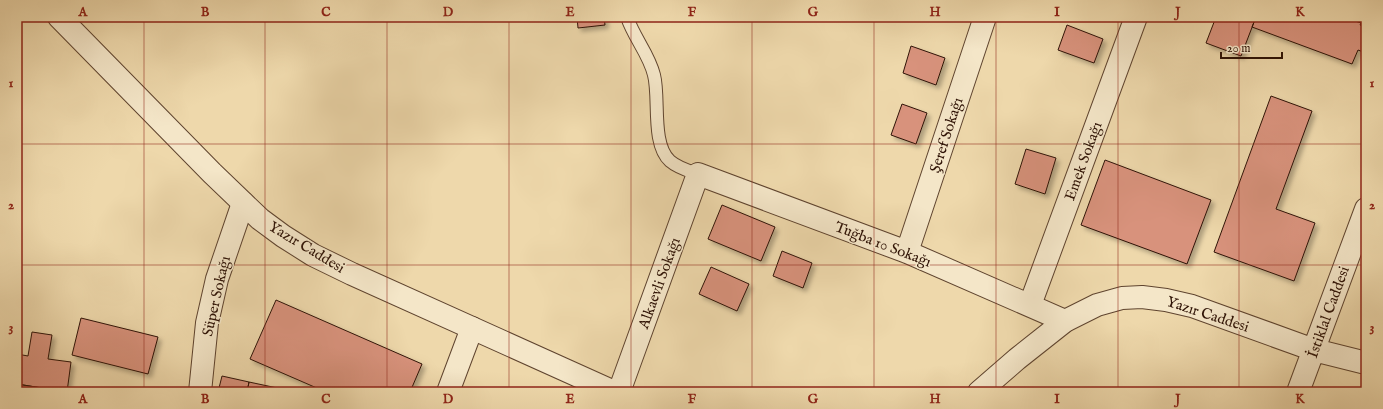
<svg xmlns="http://www.w3.org/2000/svg" width="1383" height="409" viewBox="0 0 1383 409" font-family="'IM FELL English',serif">
	<style>
		.building { fill: #d8927c; stroke: #2f1306; filter: url(#shadow) }
		.lines { fill: none; stroke-linecap: round; stroke-linejoin: round }
		.service-casing { stroke: #5f442f; stroke-width: 14 }
		.minor-casing { stroke: #5f442f; stroke-width: 24 }
		.tertiary-casing { stroke: #5f442f; stroke-width: 24 }
		.service { stroke: #f4e6c8; stroke-width: 12 }
		.minor { stroke: #f4e6c8; stroke-width: 22 }
		.tertiary { stroke: #f4e6c8; stroke-width: 22 }
		.grid { fill: none; stroke: #8f2418; stroke-width: 1; stroke-opacity: 0.55 }
		.labels { text-anchor: middle; stroke-width: 3; stroke-linejoin: round; paint-order: stroke }
		.street-label { font-size: 15px; fill: #2f1306; stroke: #f4e6c8 }
		.neatline { fill: none; stroke: #8f2418; stroke-width: 1.5 }
		.grid-label { font-size: 13px; text-anchor: middle; font-weight: bold; fill: #8f2418 }
	</style>
	<defs>
		<filter id="shadow"><feDropShadow dx="3.5" dy="3.5" stdDeviation="2" flood-color="#0004"/></filter>
	</defs>
	<rect width="100%" height="100%" fill="#eed8ab"/>
	<filter id="stains"><feTurbulence type="fractalNoise" baseFrequency=".005" numOctaves="4"/><feColorMatrix values="0 0 0 0 .2 0 0 0 0 .09 0 0 0 0 .02 0 0 0 .5 -.17"/></filter>
	<radialGradient id="worn" r=".72"><stop offset=".6" stop-color="#630" stop-opacity="0"/><stop offset="1" stop-color="#630" stop-opacity=".3"/></radialGradient>
	<!-- building -->
	<path class="building" d="M577 17H604L605 25 578 28Z
		M1216 17H1256L1241 56 1206 43Z
		M1256 17H1357L1355 21 1361 23 1360 25 1366 27V53L1358 50 1352 64 1252 27Z
		M1067 25 1103 39 1094 63 1058 50Z
		M911 46 945 58 936 85 903 73Z
		M1271 96 1312 111 1276 209 1315 223 1294 281 1214 252Z
		M902 104 927 113 916 144 891 135Z
		M1026 149 1056 158 1045 194 1015 184Z
		M1105 160 1211 200 1187 264 1081 225Z
		M722 205 775 227 761 261 708 239Z
		M782 251 812 263 803 288 773 276Z
		M711 267 749 284 737 311 699 294Z
		M276 300 422 364 410 392H326L250 359Z
		M81 318 158 337 148 374 72 355Z
		M32 332 52 335 48 359 71 362 67 392 17 384V354L28 356Z
		M222 376 249 382 247 392H218Z
		M249 382 296 392H247Z
		M17 384 67 392H17Z"/>
	<g class="lines">
		<defs>
			<path id="service" d="M627 17C634 38 649 54 654 75 660 98 651 144 670 161 678 168 689 171 698 174"/>
			<path id="minor" d="M907 252 985 17
				M1030 305 1136 17
				M200 392 207 323 217 279 243 203
				M448 392 472 328
				M619 392 698 174 907 252 1065 321"/>
			<path id="tertiary" d="M59 17 212 173 260 219 283 236 313 255 352 274 614 392
				M979 392 1017 359 1065 321 1097 305 1122 298 1142 297 1166 300 1192 306 1314 350 1366 363
				M1298 392 1366 209"/>
		</defs>
		<!-- service casing -->
		<use href="#service" class="service-casing"/>
		<!-- minor casing -->
		<use href="#minor" class="minor-casing"/>
		<!-- tertiary casing -->
		<use href="#tertiary" class="tertiary-casing"/>
		<!-- service -->
		<use href="#service" class="service"/>
		<!-- minor -->
		<use href="#minor" class="minor"/>
		<!-- tertiary -->
		<use href="#tertiary" class="tertiary"/>
	</g>
	<!-- grid -->
	<path class="grid" d="M144 17V392M265 17V392M387 17V392M509 17V392M631 17V392M752 17V392M874 17V392M996 17V392M1118 17V392M1239 17V392M17 144H1366M17 265H1366"/>
	<g class="labels">
		<!-- street labels -->
		<g class="street-label">
			<text transform="translate(946 135) rotate(-72)" y="5">Şeref Sokağı</text>
			<text transform="translate(1083 161) rotate(-70)" y="5">Emek Sokağı</text>
			<text transform="translate(883 244) rotate(21)" y="5">Tuğba 10 Sokağı</text>
			<text transform="translate(307 247) rotate(31)" y="5">Yazır Caddesi</text>
			<text transform="translate(659 283) rotate(-70)" y="5">Alkaevli Sokağı</text>
			<text transform="translate(216 296) rotate(-77)" y="5">Süper Sokağı</text>
			<text transform="translate(1328 312) rotate(-70)" y="5">İstiklal Caddesi</text>
			<text transform="translate(1208 314) rotate(18)" y="5">Yazır Caddesi</text>
		</g>
	</g>
	<!-- margin -->
	<rect width="1383" height="409" fill="none" stroke="#eed8ab" stroke-width="44"/>
	<!-- scale -->
	<path d="M1221 52v6h61v-6" fill="none" stroke="#2f1306" stroke-width="2"/>
	<text x="1227" y="52" font-size="12" fill="#2f1306" stroke="#f4e6c8" stroke-width="3" paint-order="stroke">20 m</text>
	<rect x="22" y="22" width="1339" height="365" class="neatline"/>
	<g class="grid-label">
		<text x="83" y="16">A</text>
		<text x="205" y="16">B</text>
		<text x="326" y="16">C</text>
		<text x="448" y="16">D</text>
		<text x="570" y="16">E</text>
		<text x="692" y="16">F</text>
		<text x="813" y="16">G</text>
		<text x="935" y="16">H</text>
		<text x="1057" y="16">I</text>
		<text x="1178" y="16">J</text>
		<text x="1300" y="16">K</text>
		<text x="11" y="87">1</text>
		<text x="1372" y="87">1</text>
		<text x="11" y="209">2</text>
		<text x="1372" y="209">2</text>
		<text x="11" y="331">3</text>
		<text x="1372" y="331">3</text>
		<text x="83" y="403">A</text>
		<text x="205" y="403">B</text>
		<text x="326" y="403">C</text>
		<text x="448" y="403">D</text>
		<text x="570" y="403">E</text>
		<text x="692" y="403">F</text>
		<text x="813" y="403">G</text>
		<text x="935" y="403">H</text>
		<text x="1057" y="403">I</text>
		<text x="1178" y="403">J</text>
		<text x="1300" y="403">K</text>
	</g>
	<rect width="100%" height="100%" filter="url(#stains)"/>
	<rect width="100%" height="100%" fill="url(#worn)"/>
</svg>
